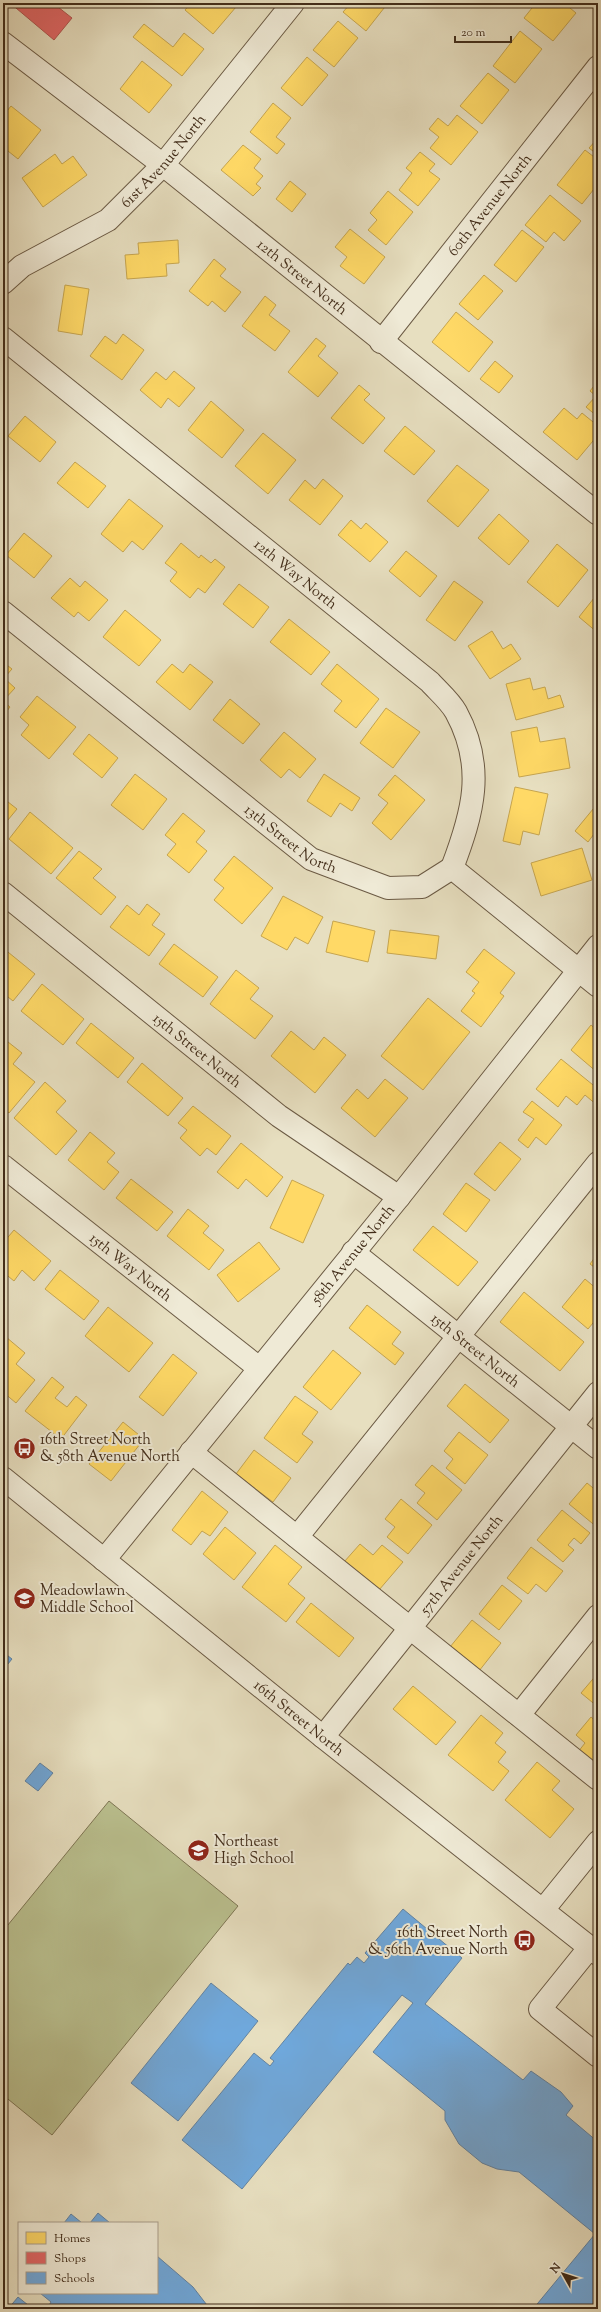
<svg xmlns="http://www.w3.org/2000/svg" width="601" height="2312" viewBox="0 0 601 2312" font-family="'Sorts Mill Goudy',serif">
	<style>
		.green { fill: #bac08f; stroke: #7e7654 }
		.homes { fill: #ffd966; stroke: #c6a54f }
		.shops { fill: #e06666; stroke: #b1554f }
		.schools { fill: #6fa8dc; stroke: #6283a2 }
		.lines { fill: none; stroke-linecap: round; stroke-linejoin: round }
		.minor-casing { stroke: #6b5a44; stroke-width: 24 }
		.minor { stroke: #efead6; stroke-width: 22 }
		.labels { text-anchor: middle; stroke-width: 4; stroke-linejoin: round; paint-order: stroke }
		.street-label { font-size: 15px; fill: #422d1a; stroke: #efead6 }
		.poi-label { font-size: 15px; fill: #422d1a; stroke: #efead6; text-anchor: start }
	</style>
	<rect width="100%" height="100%" fill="#e7dfc0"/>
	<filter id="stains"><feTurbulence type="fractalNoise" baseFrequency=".005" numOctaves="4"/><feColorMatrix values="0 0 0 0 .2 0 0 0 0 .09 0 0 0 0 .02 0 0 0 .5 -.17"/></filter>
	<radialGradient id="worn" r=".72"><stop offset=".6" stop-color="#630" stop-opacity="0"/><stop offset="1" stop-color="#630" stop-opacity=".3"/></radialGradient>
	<!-- green -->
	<path class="green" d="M109 1801 238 1906 52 2135 3 2095V1931Z"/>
	<!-- homes -->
	<path class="homes" d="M191 3H232L236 7 213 34 185 10Z
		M351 3H388L366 31 343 12Z
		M536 3H564L576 13 553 41 524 18Z
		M338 21 358 38 334 67 313 50Z
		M144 24 173 47 184 33 204 49 182 76 133 37Z
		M520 31 542 49 515 83 493 66Z
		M307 57 328 75 302 106 281 88Z
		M142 61 172 85 149 113 120 89Z
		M488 73 509 90 482 124 460 106Z
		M273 103 291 118 276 137 285 144 277 154 250 132Z
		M11 106 41 130 18 159 3 147V137L6 134 3 131V116Z
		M457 115 478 132 451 165 430 148 439 137 429 129 438 118 448 126Z
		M598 138V155L589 148Z
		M243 145 261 159 254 168 263 176 256 184 261 188 253 196 221 170Z
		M585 150 598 160V184L582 204 557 185Z
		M420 152 435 164 429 171 440 179 418 206 399 190 412 173 406 168Z
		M55 154 62 164 73 156 87 175 43 207 22 178Z
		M290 181 306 194 292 212 276 199Z
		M388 191 413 212 386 245 368 230 377 220 370 213Z
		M550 195 581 221 564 241 554 232 546 242 525 225Z
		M350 229 385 257 364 284 340 266 347 257 335 247Z
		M522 230 544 247 516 282 494 265Z
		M178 240 179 263 166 264 167 276 127 279 125 255 139 254 138 243Z
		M214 259 226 269 220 276 241 292 225 312 212 301 208 306 189 291Z
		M484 275 503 291 478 320 459 304Z
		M65 285 89 289 82 335 58 331Z
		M265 296 276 305 269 315 290 331 275 351 242 326Z
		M456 312 493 342 469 372 432 342Z
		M123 334 144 350 122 380 90 356 105 336 116 344Z
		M316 338 326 346 318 356 338 373 318 397 288 372Z
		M495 361 513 376 499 393 480 379Z
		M174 371 195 388 179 407 168 398 161 408 140 390 156 372 166 380Z
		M598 381V417L586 407 596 396 590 391Z
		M359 385 370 394 364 400 385 418 363 444 331 418Z
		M211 401 244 430 222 458 188 430Z
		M564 408 577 419 582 413 598 426V435L577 460 543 432Z
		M25 416 56 442 40 462 8 436Z
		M405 426 435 451 414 475 384 451Z
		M263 433 296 460 268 494 235 466Z
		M75 462 106 486 88 508 57 483Z
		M457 465 489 490 458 527 427 501Z
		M323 479 343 496 320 525 289 500 305 480 315 489Z
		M129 499 163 526 143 550 132 541 123 552 101 534Z
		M499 514 529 541 509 565 478 538Z
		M351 520 361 529 366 523 388 542 370 562 338 535Z
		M24 533 52 556 34 578 6 555Z
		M181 543 199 558 201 555 211 563 215 559 225 567 205 593 198 588 190 598 170 581 177 572 165 563Z
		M557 544 588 570 558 607 527 582Z
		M406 551 437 576 420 597 389 571Z
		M70 578 80 587 85 581 108 600 89 621 78 612 74 617 51 598Z
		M454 581 483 602 455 641 426 620Z
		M239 584 269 607 253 628 223 604Z
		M598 593V633L579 617Z
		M125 610 161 640 139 666 103 637Z
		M289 619 330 652 311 675 270 642Z
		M492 631 503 649 511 644 521 659 490 679 468 646Z
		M3 662 12 669 4 678 15 688 3 701 10 707 3 716Z
		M172 664 183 673 190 664 213 682 190 710 156 682Z
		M337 664 379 699 356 728 334 711 342 701 321 684Z
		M530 678 533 690 545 687 548 699 560 695 564 707 516 720 506 684Z
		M37 696 76 727 49 759 21 735 29 725 20 717Z
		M230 699 260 724 243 744 213 720Z
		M386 708 420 732 393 768 360 743Z
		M537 727 540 742 565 738 570 768 519 777 511 732Z
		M284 732 316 759 300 778 289 769 281 778 260 760Z
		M89 734 118 758 102 778 73 754Z
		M135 774 167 799 143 830 111 805Z
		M324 774 360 798 352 811 340 803 331 817 307 801Z
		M395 775 425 800 391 840 372 823 388 803 378 795Z
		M515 787 548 794 539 835 523 831 520 845 503 841Z
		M3 798 17 809 3 826Z
		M598 803V837L594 834 588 842 575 831Z
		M30 812 73 848 51 874 9 839Z
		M183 813 205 831 196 842 207 851 189 873 167 855 176 844 165 835Z
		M582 848 592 880 541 896 531 863Z
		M79 851 102 869 93 878 116 897 101 915 56 878Z
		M234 856 273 888 242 924 214 900 224 888 214 880Z
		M283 896 323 917 308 944 295 937 287 950 261 936Z
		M147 904 160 914 152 925 165 934 149 956 110 927 127 905 139 915Z
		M333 921 375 931 368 962 326 952Z
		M390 930 439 936 436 959 387 953Z
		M174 944 218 977 203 997 159 964Z
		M3 948 35 974 13 1001 3 993Z
		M484 949 515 973 500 993 504 996 481 1027 461 1011 475 993 472 991 479 982 466 972Z
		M236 970 259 988 250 999 273 1016 255 1039 210 1004Z
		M42 984 84 1019 63 1045 21 1011Z
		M428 998 470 1032 423 1090 381 1056Z
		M91 1023 134 1058 118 1078 76 1043Z
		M591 1025 598 1031V1073L571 1050Z
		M291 1031 314 1050 324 1037 346 1055 315 1093 271 1056Z
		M3 1038 22 1053 13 1064 35 1082 9 1113 3 1108Z
		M561 1059 598 1089V1106L585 1095 577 1105 566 1096 558 1107 536 1089Z
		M142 1063 183 1098 168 1116 127 1082Z
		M385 1079 408 1098 375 1137 341 1108 357 1089 368 1099Z
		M45 1082 66 1101 56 1112 77 1131 56 1155 14 1118Z
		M532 1101 562 1125 546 1145 536 1137 528 1148 518 1140 534 1119 523 1112Z
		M193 1106 231 1136 216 1155 207 1148 200 1156 180 1138 187 1130 178 1123Z
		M90 1132 115 1153 107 1162 119 1172 104 1190 68 1160Z
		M500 1142 521 1159 495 1191 474 1174Z
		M241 1143 283 1177 267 1197 246 1179 238 1189 217 1172Z
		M131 1179 173 1212 157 1231 116 1198Z
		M292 1180 324 1195 303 1243 270 1228Z
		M466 1183 490 1200 466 1232 443 1214Z
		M188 1209 209 1226 203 1233 224 1250 209 1270 167 1236Z
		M433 1226 478 1262 458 1286 413 1250Z
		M14 1230 51 1261 34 1281 22 1270 14 1281 3 1272V1243Z
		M259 1242 280 1269 238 1302 217 1275Z
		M598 1253V1270L590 1264Z
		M60 1270 99 1301 84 1320 45 1289Z
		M585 1279 598 1290V1317L588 1329 562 1307Z
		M524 1292 584 1342 560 1371 500 1322Z
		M367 1305 401 1332 392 1344 404 1353 395 1365 349 1328Z
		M108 1307 153 1343 129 1372 85 1336Z
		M6 1337 25 1353 16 1364 35 1380 16 1403 3 1392V1340Z
		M333 1350 361 1373 331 1410 303 1387Z
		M173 1354 197 1373 163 1416 139 1397Z
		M52 1377 64 1387 55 1398 67 1407 76 1396 87 1405 61 1439 25 1411Z
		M465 1384 509 1420 490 1443 447 1406Z
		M295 1396 318 1412 302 1434 313 1442 297 1463 264 1438Z
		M123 1422 144 1439 111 1481 89 1464Z
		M459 1432 488 1455 465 1484 446 1468 453 1459 444 1451Z
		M254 1450 291 1478 273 1502 236 1474Z
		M432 1465 462 1490 437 1520 417 1503 425 1493 415 1485Z
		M587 1483 598 1492V1528L569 1504Z
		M202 1491 228 1512 210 1536 202 1531 191 1545 172 1530Z
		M401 1499 432 1525 408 1554 387 1537 395 1527 385 1519Z
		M562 1510 590 1533 581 1544 574 1538 568 1545 574 1550 563 1562 537 1540Z
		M225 1527 256 1553 234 1580 203 1554Z
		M360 1544 373 1555 382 1545 403 1562 379 1590 344 1562Z
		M275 1545 302 1567 288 1584 305 1598 286 1622 242 1587Z
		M531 1547 563 1571 546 1592 536 1584 528 1594 507 1578Z
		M502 1585 522 1601 499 1630 479 1614Z
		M311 1603 354 1638 339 1657 296 1622Z
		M472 1620 501 1643 479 1671 450 1647Z
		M598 1673V1707L581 1693Z
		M413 1686 456 1722 436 1745 393 1709Z
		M481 1715 503 1733 495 1743 506 1752 498 1762 509 1771 493 1791 448 1755Z
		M591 1717 598 1723V1765L578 1752 585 1743 576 1735Z
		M537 1762 560 1781 552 1790 574 1809 550 1838 505 1800Z"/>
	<!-- shops -->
	<path class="shops" d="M10 3H61L58 7 72 18 54 40Z"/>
	<!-- schools -->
	<path class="schools" d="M3 1652 12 1659 3 1670Z
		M40 1763 53 1773 38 1791 25 1781Z
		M403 1909 462 1958 425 2004 523 2080 531 2071 561 2092 573 2106 566 2115 598 2142V2309H533L595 2234 519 2172 497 2169 482 2163 459 2144 445 2120V2111L373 2052 413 2003 402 1995 242 2189 182 2140 254 2053 270 2066 274 2061 270 2058 348 1963 350 1965 357 1957 364 1963 369 1957 365 1953Z
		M211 1983 258 2021 178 2121 131 2083Z
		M98 2213 110 2223H90Z
		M71 2214 82 2223H64Z
		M157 2256 193 2287 210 2309H50L48 2307 51 2302 40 2293H157Z
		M18 2297 33 2309H8Z"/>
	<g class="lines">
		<defs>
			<g id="minor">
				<path id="s1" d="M3 43 163 165 598 514"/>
				<path id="s2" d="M3 283 22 266 108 220 163 165 293 3"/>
				<path id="s3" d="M3 338 430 682C438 691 450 701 456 712 486 767 473 813 452 868"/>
				<path id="s4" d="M381 342 598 67"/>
				<path id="s5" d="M3 612 311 859 388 888 422 887 452 868 598 986"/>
				<path id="s6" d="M3 893 279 1116 399 1197"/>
				<path id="s7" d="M3 1166 259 1368"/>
				<path id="s8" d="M353 1252 598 1448"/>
				<path d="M191 1452 598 1779"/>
				<path id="s9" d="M3 1478 323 1737 598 1954"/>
				<path d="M297 1537 598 1163"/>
				<path id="s10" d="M104 1560 399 1197 598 946"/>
				<path d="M519 1715 598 1616"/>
				<path id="s11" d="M323 1737 598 1393"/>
				<path d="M543 1910 598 1842"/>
				<path d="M590 1947 540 2009 598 2056"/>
			</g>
		</defs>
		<!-- minor casing -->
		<use href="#minor" class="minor-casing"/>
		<!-- minor -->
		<use href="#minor" class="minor"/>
	</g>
	<!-- icons -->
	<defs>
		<symbol id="bus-disc" viewBox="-11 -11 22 22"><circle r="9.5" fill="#8f2418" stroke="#efead6"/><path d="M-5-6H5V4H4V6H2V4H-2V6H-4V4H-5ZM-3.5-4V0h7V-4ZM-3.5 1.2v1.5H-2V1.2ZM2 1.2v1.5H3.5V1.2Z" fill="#fff"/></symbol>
		<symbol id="school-disc" viewBox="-11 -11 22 22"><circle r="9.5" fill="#8f2418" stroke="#efead6"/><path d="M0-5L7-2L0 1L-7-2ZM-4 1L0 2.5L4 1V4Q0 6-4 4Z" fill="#fff"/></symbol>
	</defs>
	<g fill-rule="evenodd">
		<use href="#bus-disc" x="12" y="1436" width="25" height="25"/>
		<use href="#school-disc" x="12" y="1586" width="25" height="25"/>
		<use href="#school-disc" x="186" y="1838" width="25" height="25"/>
		<use href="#bus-disc" x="512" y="1928" width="25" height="25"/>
	</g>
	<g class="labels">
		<!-- street labels -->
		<g class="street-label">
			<text dy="5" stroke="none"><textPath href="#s2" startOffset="204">61st Avenue North</textPath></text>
			<text dy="5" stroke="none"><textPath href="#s4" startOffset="175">60th Avenue North</textPath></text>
			<text dy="5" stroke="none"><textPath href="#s1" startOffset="380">12th Street North</textPath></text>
			<text dy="5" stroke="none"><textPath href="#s3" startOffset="376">12th Way North</textPath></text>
			<text dy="5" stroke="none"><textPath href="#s5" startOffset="367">13th Street North</textPath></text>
			<text dy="5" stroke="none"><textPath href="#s6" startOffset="250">15th Street North</textPath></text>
			<text dy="5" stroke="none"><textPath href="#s10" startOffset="394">58th Avenue North</textPath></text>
			<text dy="5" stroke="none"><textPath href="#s7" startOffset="163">15th Way North</textPath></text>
			<text dy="5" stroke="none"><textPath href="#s8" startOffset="157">15th Street North</textPath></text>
			<text dy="5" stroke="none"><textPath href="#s11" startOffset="221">57th Avenue North</textPath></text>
			<text dy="5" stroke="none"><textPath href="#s9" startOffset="381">16th Street North</textPath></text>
		</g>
		<!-- poi labels -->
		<g class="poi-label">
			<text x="40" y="1444">16th Street North<tspan x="40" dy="17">&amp; 58th Avenue North</tspan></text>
			<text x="40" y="1595">Meadowlawn<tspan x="40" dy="17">Middle School</tspan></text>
			<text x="214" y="1846">Northeast<tspan x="214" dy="17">High School</tspan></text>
			<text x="508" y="1937" text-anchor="end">16th Street North<tspan x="508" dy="17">&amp; 56th Avenue North</tspan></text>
		</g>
	</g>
	<!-- margin -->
	<rect width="601" height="2312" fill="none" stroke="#e7dfc0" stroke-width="16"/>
	<rect x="4" y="4" width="593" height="2304" fill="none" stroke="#422d1a" stroke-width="2"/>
	<rect x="8" y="8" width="585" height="2296" fill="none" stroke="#422d1a"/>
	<!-- legend -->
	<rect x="18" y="2222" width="140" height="72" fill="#efead6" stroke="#aa9e8b"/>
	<rect x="26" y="2232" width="20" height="12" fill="#ffd966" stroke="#aa9e8b"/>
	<text x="54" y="2242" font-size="12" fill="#422d1a">Homes</text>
	<rect x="26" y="2252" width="20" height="12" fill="#e06666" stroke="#aa9e8b"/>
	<text x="54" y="2262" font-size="12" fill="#422d1a">Shops</text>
	<rect x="26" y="2272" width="20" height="12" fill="#6fa8dc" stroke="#aa9e8b"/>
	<text x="54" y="2282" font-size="12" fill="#422d1a">Schools</text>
	<!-- north arrow -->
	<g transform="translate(563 2274) rotate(309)" stroke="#efead6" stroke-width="3" paint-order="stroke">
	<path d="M0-3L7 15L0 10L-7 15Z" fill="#422d1a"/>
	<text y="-6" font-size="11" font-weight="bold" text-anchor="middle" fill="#422d1a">N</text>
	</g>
	<!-- scale -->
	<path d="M455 36v6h56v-6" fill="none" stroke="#422d1a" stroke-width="2"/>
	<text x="461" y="36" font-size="12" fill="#422d1a" stroke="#efead6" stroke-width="3" paint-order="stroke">20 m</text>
	<rect width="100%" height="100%" filter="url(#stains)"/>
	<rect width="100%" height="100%" fill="url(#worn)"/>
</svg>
